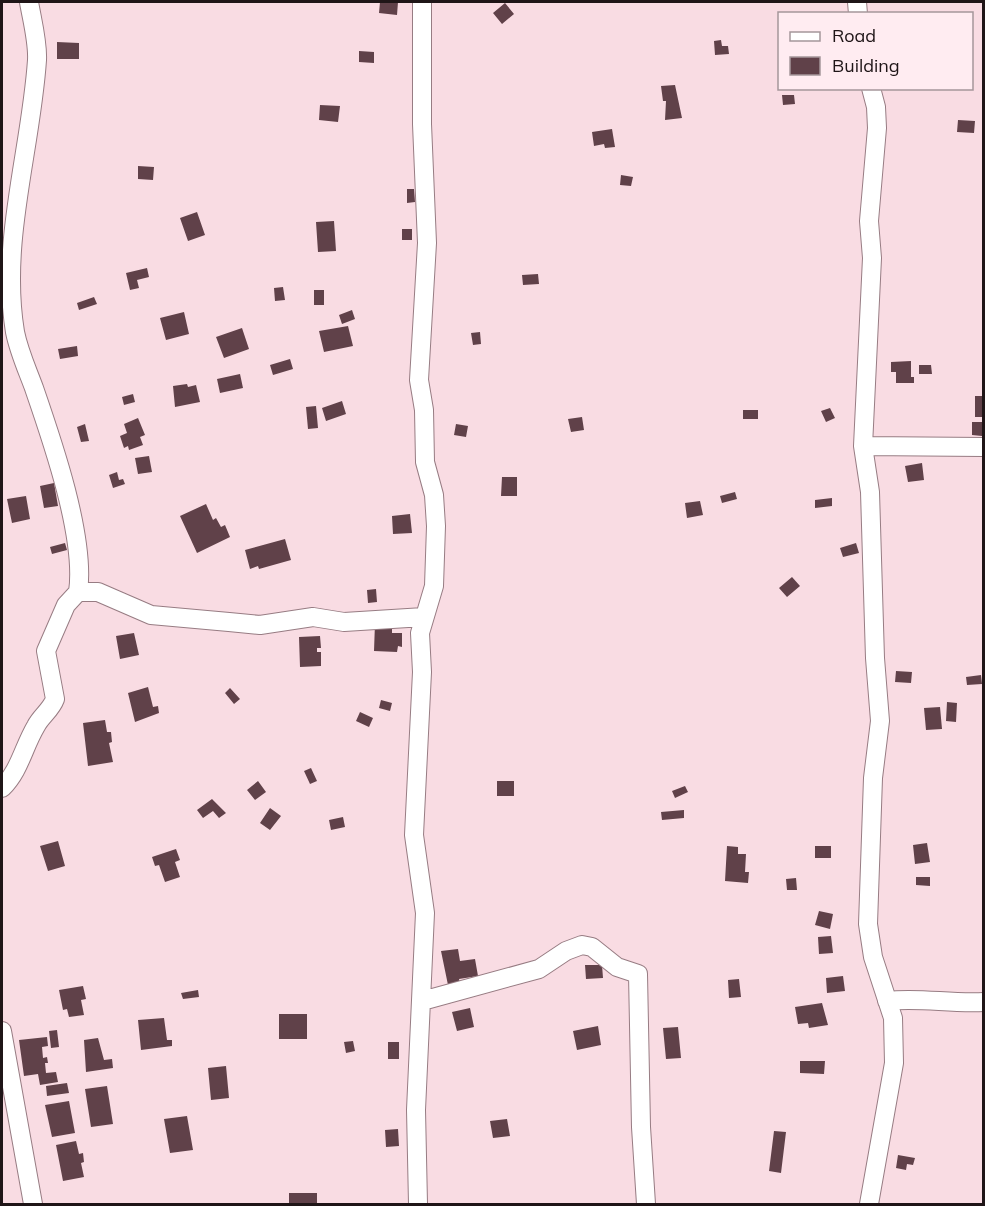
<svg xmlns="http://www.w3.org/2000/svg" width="985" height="1206" viewBox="0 0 985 1206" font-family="Mulish,sans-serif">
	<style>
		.building { fill: #604149 }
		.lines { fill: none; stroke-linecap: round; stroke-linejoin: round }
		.minor-casing { stroke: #977c83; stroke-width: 20 }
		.minor { stroke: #fff; stroke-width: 18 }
	</style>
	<rect width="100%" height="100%" fill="#f9dce3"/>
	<!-- building -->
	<path class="building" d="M380 2H398L397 15 379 13Z
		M505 3 514 14 502 24 493 13Z
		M721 40 722 46H728L729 54 715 55 714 41Z
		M57 42 79 43V59H57Z
		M359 51 374 52V63L359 62Z
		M675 85 682 118 665 120 666 101H663L661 86Z
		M782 95H794L795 104 783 105Z
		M320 105 340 106 338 122 319 120Z
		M958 120 975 121 974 133 957 132Z
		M612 129 615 147 605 148 604 144 594 146 592 132Z
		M138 166 154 167 153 180 138 179Z
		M621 175 633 177 631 186 620 185Z
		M407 189H414L415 202 407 203Z
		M197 212 205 235 188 241 180 218Z
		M334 221 336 251 318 252 316 222Z
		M402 229H412V240H402Z
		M147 268 149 277 137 280 139 288 130 290 126 273Z
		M538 274 539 284 523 285 522 275Z
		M283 287 285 300 275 301 274 288Z
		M314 290H324V305H314Z
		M94 297 97 304 79 310 77 303Z
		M352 310 355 319 342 324 339 315Z
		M184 312 189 334 166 340 160 318Z
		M348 326 353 346 324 352 319 331Z
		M242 328 249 349 224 358 216 337Z
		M480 332 481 344 473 345 471 333Z
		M77 346 78 356 60 359 58 349Z
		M290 359 293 369 273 375 270 365Z
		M911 361V377H914V383H896V372H891V362Z
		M919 365H931L932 374H919Z
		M240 374 243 388 220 393 217 379Z
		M187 384 188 387 196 385 200 402 175 407 173 386Z
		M133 394 135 402 124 405 122 397Z
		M975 396H984V417H975Z
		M342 401 346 414 326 421 322 408Z
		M316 406 318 428 308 429 306 407Z
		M830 408 835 418 826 422 821 411Z
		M743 410H758V419H743Z
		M582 417 584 430 571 432 568 419Z
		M138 418 145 435 140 437 143 445 129 450 128 446 124 448 120 436 127 433 124 424Z
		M972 422H982V436L972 435Z
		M85 424 89 441 81 442 77 427Z
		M456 424 468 426 466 437 454 435Z
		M149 456 152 472 138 474 135 458Z
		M922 463 924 480 908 482 905 466Z
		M117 472 119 480 123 479 125 484 113 488 109 475Z
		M502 477H517V496H501Z
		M54 483 58 506 44 508 40 486Z
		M735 492 737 499 722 503 720 496Z
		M26 496 30 519 12 523 7 499Z
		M832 498V506L815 508V500Z
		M700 501 703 515 687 518 685 503Z
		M206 504 213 520 216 518 221 527 225 525 230 537 197 553 180 516Z
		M410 514 412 533 393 534 392 516Z
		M285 539 291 560 259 569 258 566 250 569 245 550Z
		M65 543 67 550 52 554 50 547Z
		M856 543 859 553 843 557 840 548Z
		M792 577 800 586 787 597 779 588Z
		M376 589 377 602 368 603 367 590Z
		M375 623 392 624V633H402V647L398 646 397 652 374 651Z
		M134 633 139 655 120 659 116 636Z
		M320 636 321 648H317V652H321V666L300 667 299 637Z
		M896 671 912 672 911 683 895 682Z
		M981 675 982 684 967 685 966 677Z
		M148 687 153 707 158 706 159 713 135 722 128 693Z
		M230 688 240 699 234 704 225 693Z
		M381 700 392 703 390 711 379 708Z
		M947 702 957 703 956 722 946 721Z
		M940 707 942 729 926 730 924 708Z
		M360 712 373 718 369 727 356 721Z
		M105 720 107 732H111L112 742 109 743 113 762 88 766 83 723Z
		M311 768 317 781 310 784 304 771Z
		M258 781 266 792 255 800 247 790Z
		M497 781H514V796H497Z
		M685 786 688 792 675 798 672 791Z
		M212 799 226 813 219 818 213 811 203 818 197 810Z
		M270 808 281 816 270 830 260 823Z
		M684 810V818L662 820 661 812Z
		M343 817 345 827 331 830 329 820Z
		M58 841 65 866 48 871 40 846Z
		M927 843 930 862 915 864 913 845Z
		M727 846 738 847V854H746L745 872H749L748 883 725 881Z
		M815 846H831V858H815Z
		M176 849 180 860 175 862 180 877 165 882 159 865 155 866 152 857Z
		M916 877H930V886L916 885Z
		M796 878 797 890H787L786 879Z
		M819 911 833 914 830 929 815 925Z
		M831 936 833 953 819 954 818 937Z
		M458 949 460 961 475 959 478 976 459 979 460 983 448 985 441 951Z
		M585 965H602L603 978 586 979Z
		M843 976 845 991 827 993 826 978Z
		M739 979 741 997 729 998 728 980Z
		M83 986 86 999 81 1000 84 1015 69 1017 67 1009 63 1010 59 990Z
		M198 990 199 997 183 999 181 993Z
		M822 1003 828 1025 809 1028 808 1023 798 1024 795 1007Z
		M470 1008 474 1027 457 1031 452 1012Z
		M279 1014H307V1039H279Z
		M164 1018 167 1040H172V1046L141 1050 138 1020Z
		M598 1026 601 1045 577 1050 573 1031Z
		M678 1027 681 1058 666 1059 663 1028Z
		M57 1030 59 1047 51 1048 49 1031Z
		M47 1037 48 1046 42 1047 43 1058 47 1057 48 1063H45L46 1073 56 1072 58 1082 40 1085 38 1074 24 1076 19 1040Z
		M98 1038 104 1060 112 1059 113 1068 86 1072 84 1040Z
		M353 1041 355 1051 346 1053 344 1042Z
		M388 1042H399V1059H388Z
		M800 1061H825L824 1074 800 1073Z
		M226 1066 229 1098 211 1100 208 1068Z
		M67 1083 69 1093 47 1096 46 1086Z
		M107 1086 113 1124 91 1127 85 1089Z
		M69 1101 75 1133 52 1137 45 1105Z
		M187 1116 193 1150 170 1153 164 1119Z
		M507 1119 510 1136 493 1138 490 1121Z
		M398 1129 399 1146 386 1147 385 1130Z
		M774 1131 786 1132 781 1173 769 1171Z
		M76 1141 79 1154 83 1153 84 1162 81 1163 84 1177 63 1181 56 1145Z
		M898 1155 915 1158 913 1165 907 1164 906 1170 896 1168Z
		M289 1193H317V1204H289Z"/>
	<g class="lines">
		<defs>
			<path id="minor" d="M29 2C32 20 38 42 37 60 31 150 0 241 15 332 19 352 27 369 34 388 52 440 86 538 78 592
				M857 2 858 14
				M863 446 984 447
				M2 788C20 770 23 748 36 726 41 716 51 710 55 699L46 651 66 605 78 592H98L151 615 229 622 260 625 313 617 344 622 424 617
				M422 1001 539 969 566 951 582 945 592 947 617 967 638 974 641 1127 646 1204
				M887 1001C919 997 950 1004 984 1002
				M2 1031 33 1204
				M418 1204 416 1110 425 913 414 835 422 672 420 633 434 586 436 526 434 495 425 462 424 410 419 380 427 243 422 124V2
				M869 1204 894 1063 893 1018 873 957 868 924 873 778 880 721 875 658 870 492 863 446 872 258 869 221 877 128 876 107 871 88"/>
		</defs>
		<!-- minor casing -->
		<use href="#minor" class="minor-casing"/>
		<!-- minor -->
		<use href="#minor" class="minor"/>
	</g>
	<!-- border -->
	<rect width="985" height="1206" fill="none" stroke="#1f1517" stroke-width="6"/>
	<!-- legend -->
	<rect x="778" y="12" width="195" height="78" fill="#ffecf1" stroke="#a5969a" stroke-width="1.5"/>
	<rect x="790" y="32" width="30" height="9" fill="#ffffff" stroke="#a5969a" stroke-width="1.5"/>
	<text x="832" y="42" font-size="18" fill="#1f1517">Road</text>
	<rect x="790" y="57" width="30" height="18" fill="#604149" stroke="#a5969a" stroke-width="1.5"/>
	<text x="832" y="72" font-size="18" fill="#1f1517">Building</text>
</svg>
